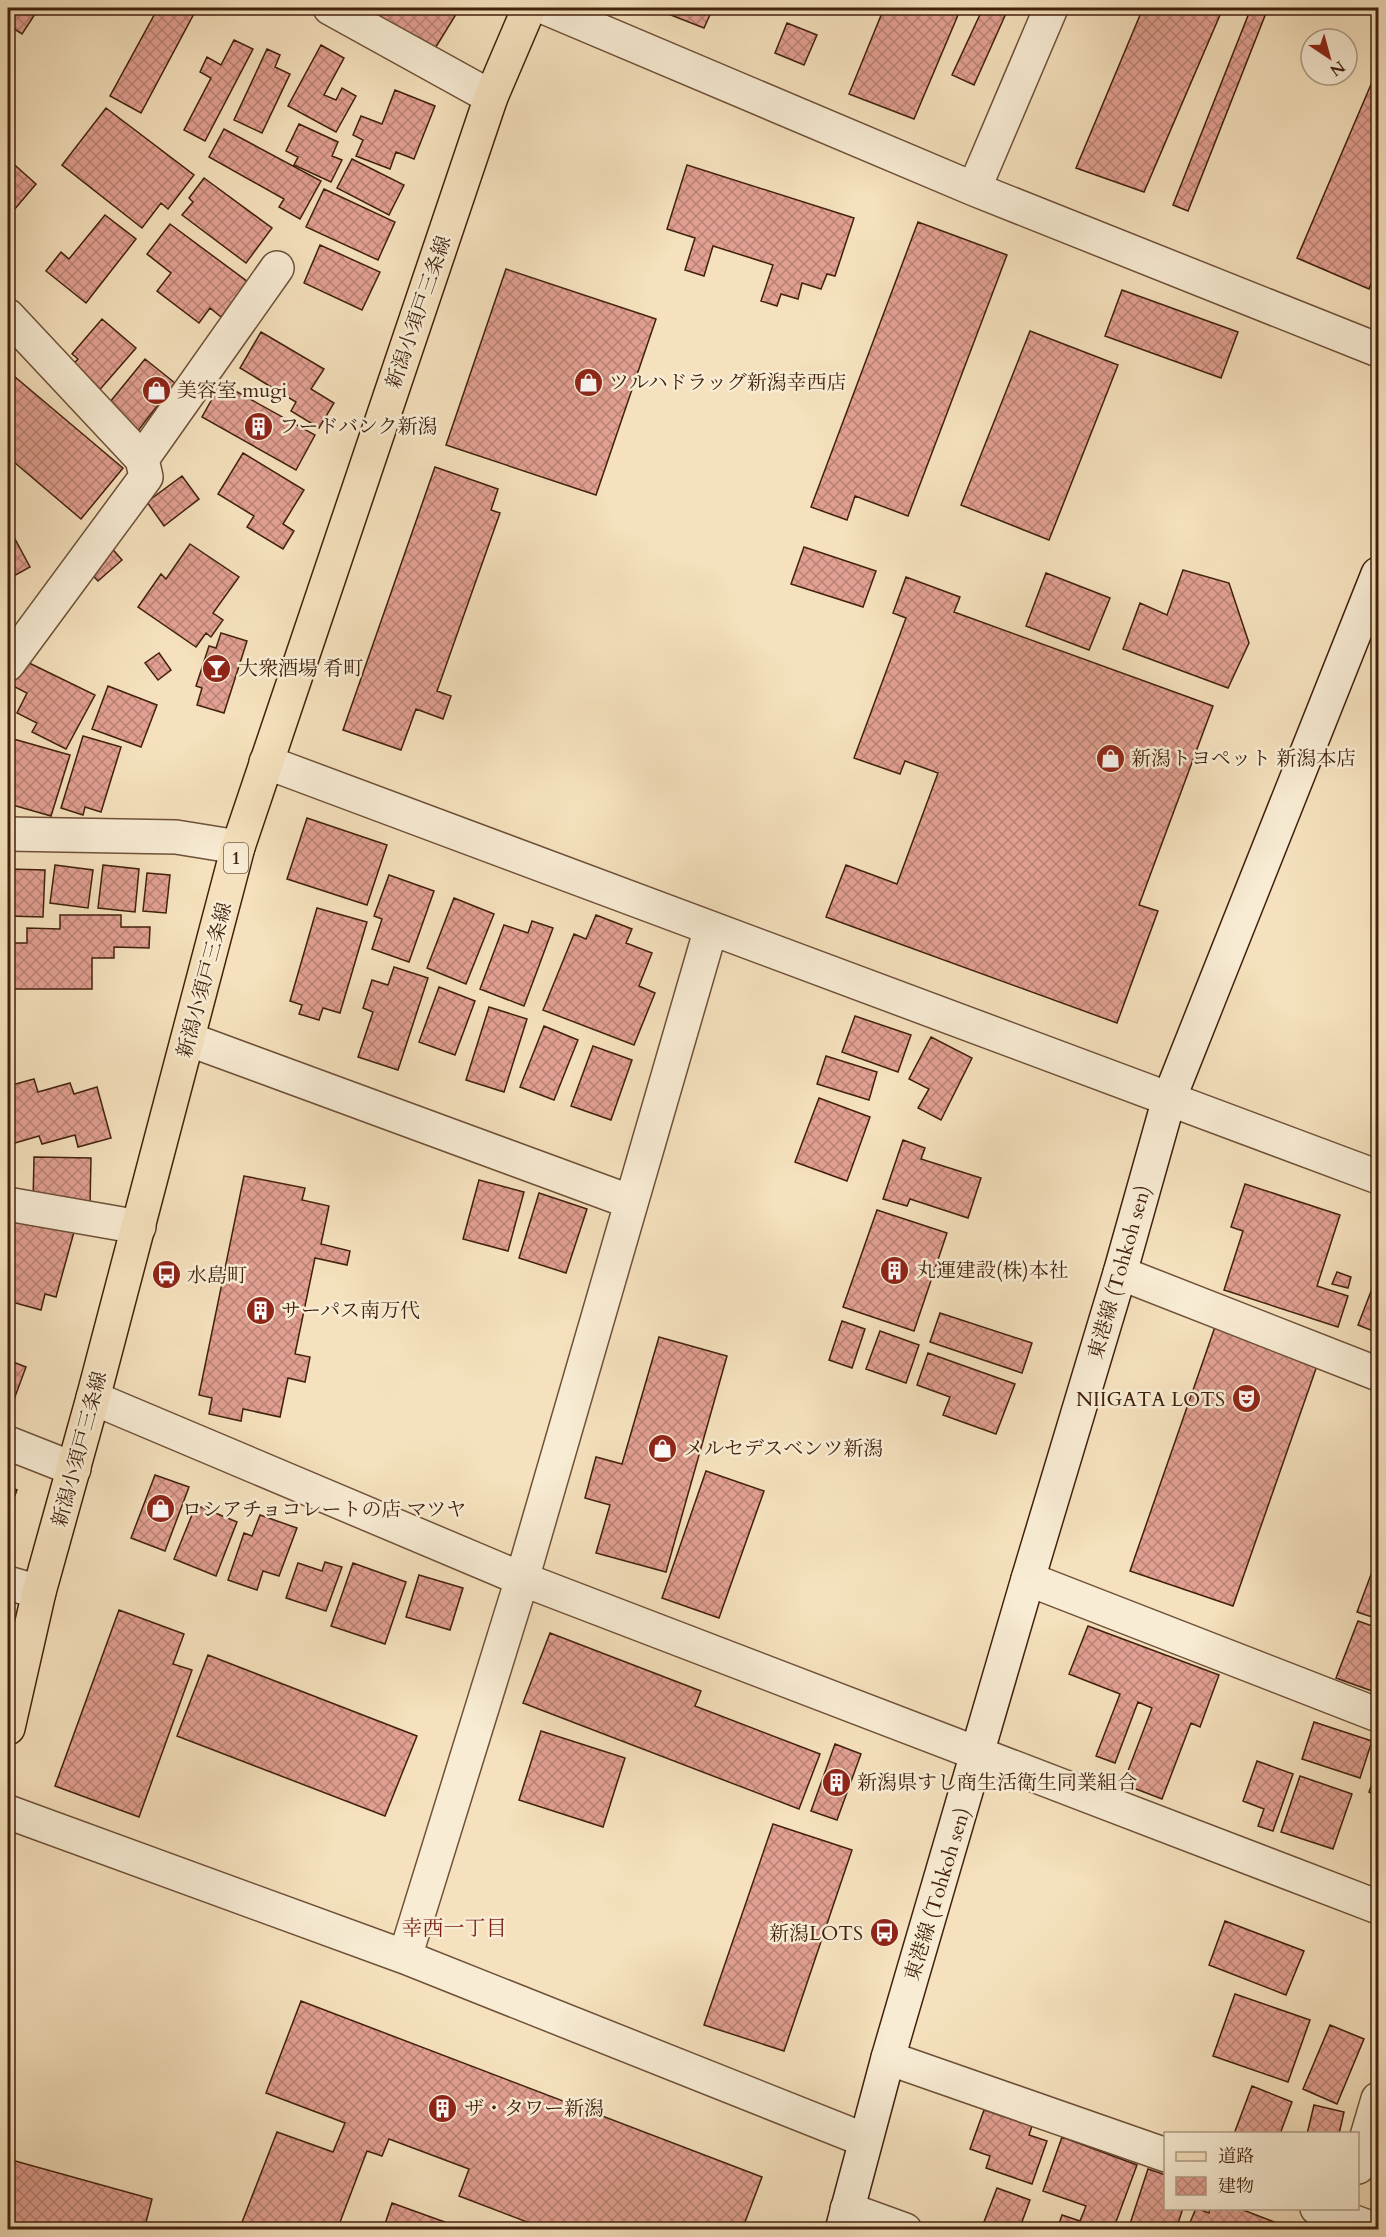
<svg xmlns="http://www.w3.org/2000/svg" width="1386" height="2237" viewBox="0 0 1386 2237" font-family="Cardo,'Noto Serif JP',serif">
	<style>
		.building { fill: url(#building-cross-hatch); stroke: #41210c; stroke-width: 1.5 }
		.lines { fill: none; stroke-linecap: round; stroke-linejoin: round }
		.street-casing { stroke: #6e5138; stroke-width: 36 }
		.secondary-casing { stroke: #41210c; stroke-width: 36 }
		.primary-casing { stroke: #41210c; stroke-width: 36 }
		.street { stroke: #f8ecd4; stroke-width: 33 }
		.secondary { stroke: #f8ecd4; stroke-width: 33 }
		.primary { stroke: #f5e1bd; stroke-width: 33 }
		.labels { text-anchor: middle; stroke-width: 5; stroke-linejoin: round; paint-order: stroke }
		.shield { fill: #f8ecd4; stroke: #785e48; stroke-width: 1.5 }
		.shield-label { font-size: 18px; font-weight: bold; fill: #41210c }
		.street-label { font-size: 20px; fill: #41210c; stroke: #f8ecd4 }
		.poi-label { font-size: 20px; fill: #41210c; stroke: #f8ecd4; text-anchor: start }
		.neighbourhood-label { font-size: 21px; fill: #7a1f14; stroke: #f8ecd4 }
	</style>
	<defs>
		<pattern id="building-cross-hatch" width="8" height="8" patternUnits="userSpaceOnUse" patternTransform="scale(1.5)"><rect width="8" height="8" fill="#e2a092"/><path d="M0 0l8 8M0 8l8-8" fill="none" stroke="#b98276"/></pattern>
	</defs>
	<rect width="100%" height="100%" fill="#f5e1bd"/>
	<filter id="stains"><feTurbulence type="fractalNoise" baseFrequency=".00333" numOctaves="4"/><feColorMatrix values="0 0 0 0 .2 0 0 0 0 .09 0 0 0 0 .02 0 0 0 .5 -.17"/></filter>
	<radialGradient id="worn" r=".72"><stop offset=".6" stop-color="#630" stop-opacity="0"/><stop offset="1" stop-color="#630" stop-opacity=".3"/></radialGradient>
	<!-- building -->
	<path class="building" d="M8 8H39L22 34 8 25Z
		M158 8H197L141 113 110 96Z
		M353 8H452L458 11 431 55Z
		M653 8H713L704 28Z
		M884 8H961L914 119 849 94Z
		M983 8 1008 9 974 85 952 75Z
		M1143 8H1223L1144 192 1076 168Z
		M1251 8H1268L1188 211 1173 205Z
		M787 23 817 35 804 65 775 53Z
		M234 40 253 49 205 141 184 130 211 78 200 72 207 57 221 65Z
		M321 45 344 58 324 95 336 100 342 88 356 96 336 132 288 106Z
		M267 49 280 55 275 67 290 74 262 133 234 120Z
		M1378 68V268L1369 289 1297 258Z
		M395 90 435 106 414 159 396 152 390 169 356 156 363 140 353 135 361 116 382 124Z
		M106 108 194 175 168 209 161 203 142 228 62 165Z
		M299 124 338 142 332 156 342 160 331 182 294 165 298 157 286 151Z
		M224 129 321 181 300 219 279 207 284 199 209 157Z
		M8 159 36 184 8 217Z
		M352 159 404 185 389 215 337 188Z
		M687 165 854 218 835 276 827 274 821 289 802 283 798 299 781 294 777 306 761 301 773 265 713 246 704 276 685 270 695 238 667 229Z
		M204 178 272 228 246 263 182 215 193 202 189 198Z
		M324 189 395 222 378 260 306 227Z
		M105 215 136 239 86 303 46 271 61 252 69 259Z
		M918 222 1007 255 908 516 855 496 847 520 811 507Z
		M170 224 248 282 221 317 210 308 199 323 157 291 171 273 147 254Z
		M320 245 380 272 362 310 304 283Z
		M506 269 656 319 596 495 446 445Z
		M1122 290 1238 332 1221 378 1105 336Z
		M102 319 136 348 96 394 68 370 78 359 72 354Z
		M1030 331 1118 365 1049 540 961 505Z
		M261 332 324 369 311 389 334 403 319 428 291 411 296 402 240 368Z
		M145 359 175 383 137 432 106 407Z
		M8 371 123 468 81 519 8 457Z
		M221 383 315 435 296 470 202 417Z
		M243 453 304 490 283 524 294 531 283 549 247 527 254 516 218 494Z
		M435 467 498 489 491 510 500 513 437 691 451 696 443 719 416 709 401 750 343 730Z
		M182 476 199 499 164 526 147 502Z
		M8 526 30 567 12 577 8 569Z
		M108 544 122 560 98 581 83 565Z
		M190 544 239 577 213 613 223 620 211 637 206 633 196 647 138 607 161 574 166 579Z
		M804 547 876 571 863 607 791 584Z
		M1183 570 1229 583 1249 643 1228 688 1123 649 1140 603 1167 615Z
		M1046 573 1110 598 1089 650 1026 626Z
		M906 577 960 597 954 612 1213 706 1139 905 1158 911 1117 1023 826 917 846 865 897 884 938 773 905 761 900 774 854 758 906 618 893 613Z
		M221 633 247 641 224 713 197 705 202 688 196 686 209 646 216 648Z
		M159 653 171 670 158 680 145 663Z
		M23 660 95 695 66 749 32 732 37 723 17 713 27 693 11 685Z
		M108 686 157 705 141 747 92 729Z
		M83 736 121 747 101 812 85 807 83 815 61 808Z
		M10 738 70 755 51 816 9 804 14 789 8 787V747Z
		M307 818 387 845 367 905 287 879Z
		M55 865 93 870 88 908 50 903Z
		M103 865 139 869 135 912 98 908Z
		M8 869 45 870 43 917 8 916Z
		M147 873 170 875 166 913 143 911Z
		M389 875 434 891 409 962 372 949 382 919 374 916Z
		M454 898 494 914 466 984 427 968Z
		M317 908 367 922 340 1013 323 1008 319 1020 299 1014 302 1005 290 1001Z
		M60 915H121V927H150L149 948 114 947V958H92V989H8V943H27V928L60 929Z
		M596 915 632 929 626 943 652 953 639 986 655 993 634 1045 543 1010 574 934 586 939Z
		M532 921 553 928 524 1006 480 989 504 925 528 933Z
		M394 967 428 978 398 1070 358 1057 373 1012 363 1008 372 980 388 985Z
		M439 987 475 1001 455 1055 419 1042Z
		M489 1007 527 1019 504 1092 466 1080Z
		M855 1016 911 1035 898 1072 842 1052Z
		M544 1026 578 1040 554 1100 520 1087Z
		M931 1037 972 1058 941 1120 918 1108 929 1089 909 1079Z
		M593 1046 632 1060 611 1120 571 1106Z
		M826 1056 877 1072 869 1100 817 1084Z
		M34 1079 38 1092 70 1083 74 1094 97 1087 111 1138 78 1147 75 1135 42 1144 39 1136 8 1145V1086Z
		M819 1098 870 1117 847 1181 795 1162Z
		M903 1140 925 1148 921 1159 981 1178 968 1218 910 1199 907 1206 883 1199Z
		M34 1157 91 1158 90 1205 33 1203Z
		M244 1176 305 1188 302 1200 329 1206 321 1244 350 1251 347 1265 315 1258 295 1354 310 1357 305 1382 288 1378 280 1417 243 1409 241 1421 209 1414 212 1398 199 1395Z
		M479 1180 524 1192 508 1251 463 1239Z
		M1245 1184 1340 1215 1317 1286 1348 1296 1338 1327 1224 1290 1243 1231 1231 1227Z
		M539 1193 587 1209 566 1273 519 1258Z
		M877 1210 947 1233 914 1331 843 1307Z
		M8 1214 74 1232 56 1297 45 1294 41 1310 8 1301 10 1281 8 1280Z
		M1337 1272 1351 1277 1348 1288 1332 1284Z
		M1375 1281 1378 1282V1333L1358 1325Z
		M940 1313 1032 1343 1022 1373 930 1342Z
		M842 1321 865 1329 852 1368 829 1360Z
		M1216 1324 1319 1360 1233 1606 1130 1571Z
		M880 1331 919 1345 906 1383 866 1369Z
		M659 1337 727 1356 666 1572 596 1553 610 1505 585 1498 596 1457 622 1464Z
		M928 1353 1015 1384 996 1434 943 1415 950 1397 917 1385Z
		M8 1360 26 1367 9 1413 8 1412Z
		M706 1471 764 1491 719 1618 662 1598Z
		M155 1475 189 1487 165 1551 131 1538Z
		M8 1486 17 1490 8 1514Z
		M196 1505 237 1522 216 1576 174 1559Z
		M260 1515 297 1528 279 1576 263 1571 257 1590 228 1580 244 1533 252 1536Z
		M1376 1561 1378 1562V1619L1357 1612Z
		M325 1562 342 1567 326 1611 286 1598 298 1563 322 1571Z
		M353 1563 406 1582 385 1644 331 1626Z
		M419 1575 463 1588 450 1630 406 1617Z
		M119 1610 184 1634 173 1664 192 1670 139 1817 55 1786Z
		M1358 1621 1378 1628V1675L1372 1691 1336 1678Z
		M1088 1626 1219 1675 1200 1727 1191 1723 1162 1799 1123 1784 1152 1708 1138 1702 1115 1763 1096 1756 1120 1694 1069 1674Z
		M550 1633 701 1691 695 1706 820 1754 799 1809 523 1703Z
		M208 1655 417 1736 385 1816 177 1736Z
		M1314 1722 1372 1741 1360 1778 1302 1759Z
		M541 1731 625 1758 603 1827 519 1800Z
		M835 1744 861 1754 837 1820 811 1811Z
		M1257 1761 1293 1774 1273 1831 1258 1826 1264 1809 1243 1801Z
		M1378 1767V1796L1369 1792Z
		M1300 1776 1352 1794 1333 1849 1281 1832Z
		M773 1824 852 1850 784 2051 704 2025Z
		M1225 1921 1304 1951 1286 1995 1209 1965Z
		M1235 1994 1310 2020 1288 2082 1213 2056Z
		M301 2001 762 2177 742 2230H548L459 2196 469 2169 389 2139 382 2156 367 2151 337 2230H239L277 2132 333 2152 345 2123 266 2093Z
		M1330 2025 1364 2039 1337 2104 1303 2089Z
		M1252 2086 1292 2102 1280 2134H1234Z
		M1314 2105 1344 2112 1339 2134H1307Z
		M984 2110 1032 2126 1029 2135 1047 2141 1032 2184 986 2168 990 2156 970 2149Z
		M1062 2137 1137 2165 1113 2230H1057L1062 2215 1080 2221 1086 2206 1043 2191Z
		M8 2159 152 2199 144 2230H8Z
		M1148 2169 1166 2175V2208H1183L1176 2230H1128Z
		M997 2188 1030 2200 1019 2230 982 2227Z
		M392 2203 467 2230H383Z
		M1196 2208 1209 2213 1210 2208H1238L1282 2225 1280 2230H1187Z"/>
	<g class="lines">
		<defs>
			<path id="street" d="M330 8 491 97
				M546 8 974 189 1378 350
				M974 189 1051 8
				M8 316 142 459
				M8 664 146 477 142 459 277 268
				M266 762 1378 1177
				M8 834 176 837 238 847
				M188 1039 631 1202
				M13 1205 139 1227
				M1120 1273 1378 1374
				M93 1398 522 1579 1378 1907
				M8 1443 74 1469
				M1028 1579 1378 1715
				M8 1583 39 1592
				M8 1812 405 1957 865 2140
				M405 1957 522 1579 711 928
				M888 2058 1166 2155
				M1358 2167 1378 2099
				M1317 2208 1376 2230
				M847 2209 905 2230"/>
			<path id="secondary" d="M842 2230 888 2058 1028 1579 1120 1273 1169 1099 1378 574"/>
			<path id="primary" d="M8 1728 39 1592 93 1398 238 847 491 97 529 8"/>
		</defs>
		<!-- street casing -->
		<use href="#street" class="street-casing"/>
		<!-- secondary casing -->
		<use href="#secondary" class="secondary-casing"/>
		<!-- primary casing -->
		<use href="#primary" class="primary-casing"/>
		<!-- street -->
		<use href="#street" class="street"/>
		<!-- secondary -->
		<use href="#secondary" class="secondary"/>
		<!-- primary -->
		<use href="#primary" class="primary"/>
	</g>
	<!-- icons -->
	<defs>
		<symbol id="shop-disc" viewBox="-11 -11 22 22"><circle r="9.5" fill="#8f2418" stroke="#f8ecd4"/><path d="M-5-2.5h2.3a2.7 3.5 0 0 1 5.4 0H5L5.5 6h-11ZM-1.5-2.5h3a1.5 2.3 0 0 0-3 0Z" fill="#fff"/></symbol>
		<symbol id="building-disc" viewBox="-11 -11 22 22"><circle r="9.5" fill="#8f2418" stroke="#f8ecd4"/><path d="M-4-6H4V6H1V3H-1V6H-4ZM-2.5-4.3h1.7v1.8h-1.7ZM.8-4.3h1.7v1.8H.8ZM-2.5-1h1.7V.8h-1.7ZM.8-1h1.7V.8H.8Z" fill="#fff"/></symbol>
		<symbol id="bar-disc" viewBox="-11 -11 22 22"><circle r="9.5" fill="#8f2418" stroke="#f8ecd4"/><path d="M-6-5H6L.8 .8V4.5H3.5V6h-7V4.5H-.8V.8Z" fill="#fff"/></symbol>
		<symbol id="bus-disc" viewBox="-11 -11 22 22"><circle r="9.5" fill="#8f2418" stroke="#f8ecd4"/><path d="M-5-6H5V4H4V6H2V4H-2V6H-4V4H-5ZM-3.5-4V0h7V-4ZM-3.5 1.2v1.5H-2V1.2ZM2 1.2v1.5H3.5V1.2Z" fill="#fff"/></symbol>
		<symbol id="theatre-disc" viewBox="-11 -11 22 22"><circle r="9.5" fill="#8f2418" stroke="#f8ecd4"/><path d="M-5-5.5Q0-4 5-5.5V0Q5 5 0 6Q-5 5-5 0ZM-3.3-2.5H-1v1.5H-3.3ZM1-2.5H3.3v1.5H1ZM-2.8 1Q0 5.5 2.8 1Z" fill="#fff"/></symbol>
	</defs>
	<g fill-rule="evenodd">
		<use href="#shop-disc" x="572" y="366" width="33" height="33"/>
		<use href="#shop-disc" x="140" y="374" width="33" height="33"/>
		<use href="#building-disc" x="242" y="410" width="33" height="33"/>
		<use href="#bar-disc" x="200" y="652" width="33" height="33"/>
		<use href="#shop-disc" x="1094" y="742" width="33" height="33"/>
		<use href="#building-disc" x="878" y="1254" width="33" height="33"/>
		<use href="#bus-disc" x="150" y="1258" width="33" height="33"/>
		<use href="#building-disc" x="244" y="1294" width="33" height="33"/>
		<use href="#theatre-disc" x="1230" y="1382" width="33" height="33"/>
		<use href="#shop-disc" x="646" y="1432" width="33" height="33"/>
		<use href="#shop-disc" x="144" y="1492" width="33" height="33"/>
		<use href="#building-disc" x="820" y="1766" width="33" height="33"/>
		<use href="#bus-disc" x="868" y="1916" width="33" height="33"/>
		<use href="#building-disc" x="426" y="2092" width="33" height="33"/>
	</g>
	<g class="labels">
		<!-- shield labels -->
		<rect class="shield" x="224" y="843" width="24" height="30" rx="4.5"/>
		<g class="shield-label">
			<text x="236" y="864">1</text>
		</g>
		<!-- street labels -->
		<g class="street-label">
			<text transform="translate(418 312) rotate(-71)" y="7">新潟小須戸三条線</text>
			<text transform="translate(204 980) rotate(-75)" y="7">新潟小須戸三条線</text>
			<text transform="translate(1119 1272) rotate(-74)" y="7">東港線 (Tohkoh sen)</text>
			<text transform="translate(79 1449) rotate(-75)" y="7">新潟小須戸三条線</text>
			<text transform="translate(937 1894) rotate(-73)" y="7">東港線 (Tohkoh sen)</text>
		</g>
		<!-- poi labels -->
		<g class="poi-label">
			<text x="609" y="389">ツルハドラッグ新潟幸西店</text>
			<text x="177" y="397">美容室 mugi</text>
			<text x="279" y="433">フードバンク新潟</text>
			<text x="238" y="675">大衆酒場 肴町</text>
			<text x="1131" y="765">新潟トヨペット 新潟本店</text>
			<text x="916" y="1277">丸運建設(株)本社</text>
			<text x="187" y="1282">水島町</text>
			<text x="281" y="1317">サーパス南万代</text>
			<text x="1225" y="1406" text-anchor="end">NIIGATA LOTS</text>
			<text x="684" y="1455">メルセデスベンツ新潟</text>
			<text x="182" y="1516">ロシアチョコレートの店 マツヤ</text>
			<text x="857" y="1789">新潟県すし商生活衛生同業組合</text>
			<text x="863" y="1940" text-anchor="end">新潟LOTS</text>
			<text x="464" y="2115">ザ・タワー新潟</text>
		</g>
		<!-- neighbourhood labels -->
		<g class="neighbourhood-label">
			<text x="454" y="1935">幸西一丁目</text>
		</g>
	</g>
	<!-- margin -->
	<rect width="1386" height="2237" fill="none" stroke="#f5e1bd" stroke-width="30"/>
	<rect x="9" y="9" width="1368" height="2219" fill="none" stroke="#41210c" stroke-width="3"/>
	<rect x="15" y="15" width="1356" height="2207" fill="none" stroke="#41210c" stroke-width="1.5"/>
	<!-- legend -->
	<rect x="1164" y="2132" width="195" height="78" fill="#f8ecd4" stroke="#af9b84" stroke-width="1.5"/>
	<rect x="1176" y="2152" width="30" height="9" fill="#f5e1bd" stroke="#af9b84" stroke-width="1.5"/>
	<text x="1218" y="2162" font-size="18" fill="#41210c">道路</text>
	<rect x="1176" y="2177" width="30" height="18" fill="url(#building-cross-hatch)" stroke="#af9b84" stroke-width="1.5"/>
	<text x="1218" y="2192" font-size="18" fill="#41210c">建物</text>
	<!-- north arrow -->
	<g transform="translate(1329 57) rotate(144)"><circle r="28" fill="#f8ecd4" stroke="#af9b84" stroke-width="1.5"/>
	<path d="M0-4.5L10 22L0 15L-10 22Z" fill="#8f2418"/>
	<text y="-9" font-size="16" font-weight="bold" text-anchor="middle" fill="#41210c">N</text>
	</g>
	<rect width="100%" height="100%" filter="url(#stains)"/>
	<rect width="100%" height="100%" fill="url(#worn)"/>
</svg>
